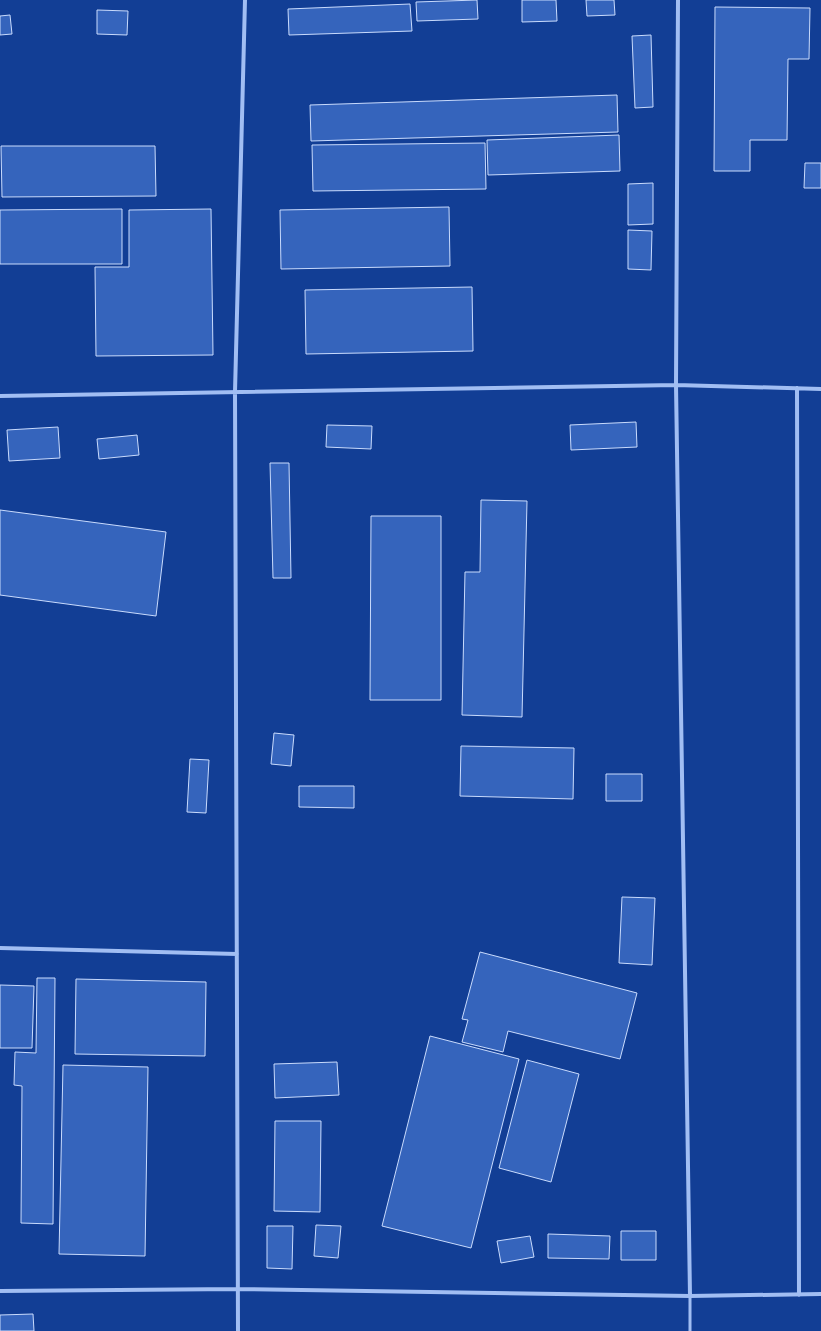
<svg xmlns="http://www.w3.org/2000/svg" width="821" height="1331" viewBox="0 0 821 1331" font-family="'DejaVu Sans',sans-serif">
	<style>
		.building { fill: #3564bc; stroke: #c9dbfd }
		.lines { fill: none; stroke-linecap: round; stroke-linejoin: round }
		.lane { stroke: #a1bef3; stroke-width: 3 }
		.street { stroke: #a1bef3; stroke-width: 4 }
	</style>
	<rect width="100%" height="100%" fill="#123e95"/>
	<!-- building -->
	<path class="building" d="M477 0 478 19 417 21 416 2Z
		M522 0H556L557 21 522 22Z
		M586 0H614L615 15 587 16Z
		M410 4 412 31 289 35 288 9Z
		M715 7 810 8 809 59H788L787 140H750V171H714Z
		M97 10 128 11 127 35 97 34Z
		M10 15 12 34 0 35V16Z
		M651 35 653 107 635 108 632 36Z
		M617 95 618 132 311 141 310 105Z
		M619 135 620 171 488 175 487 140Z
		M485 143 486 189 313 191 312 145Z
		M1 146H155L156 196 2 197Z
		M805 163H821V188H804Z
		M653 183V224L628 225V184Z
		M449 207 450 266 281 269 280 210Z
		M122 209V264H0V210Z
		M211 209 213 355 96 356 95 267H129V210Z
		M628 230 652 231 651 270 628 269Z
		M472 287 473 351 306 354 305 290Z
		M636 422 637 447 571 450 570 425Z
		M327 425 372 426 371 449 326 447Z
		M58 427 60 458 9 461 7 430Z
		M137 435 139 455 99 459 97 439Z
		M270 463H289L291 578H273Z
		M481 500 527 501 522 717 462 715 465 572H480Z
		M0 510 166 532 156 616 0 595Z
		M371 516H441V700H370Z
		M274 733 294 735 291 766 271 764Z
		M461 746 574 748 573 799 460 796Z
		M190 759 209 760 206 813 187 812Z
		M606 774H642V801H606Z
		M299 786H354V808L299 807Z
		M622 897 655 898 652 965 619 963Z
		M480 952 637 993 620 1059 508 1031 503 1052 462 1042 468 1020 462 1019Z
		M37 978H55L53 1224 21 1223 22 1086 14 1085 15 1052 36 1053Z
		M76 979 206 982 205 1056 75 1054Z
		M0 985 34 986 32 1048H0Z
		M430 1036 519 1059 471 1248 382 1226Z
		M527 1060 579 1074 551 1182 499 1168Z
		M337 1062 339 1095 275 1098 274 1064Z
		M63 1065 148 1067 145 1256 59 1254Z
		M275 1121H321L320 1212 274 1211Z
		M316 1225 341 1226 338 1258 314 1256Z
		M267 1226H293L292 1269 267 1268Z
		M621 1231H656V1260H621Z
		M548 1234 610 1236 609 1259 548 1258Z
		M530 1236 534 1257 501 1263 497 1241Z
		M33 1314 34 1331H0V1315Z"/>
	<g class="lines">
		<!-- lane -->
		<path class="lane" d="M690 1331V1296"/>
		<!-- street -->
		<path class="street" d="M678 0 676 385 690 1296
			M797 388 799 1295
			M0 396 676 385 821 389
			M0 948 237 954
			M0 1291 237 1289 690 1296 821 1294
			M238 1331 235 392 245 0"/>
	</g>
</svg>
